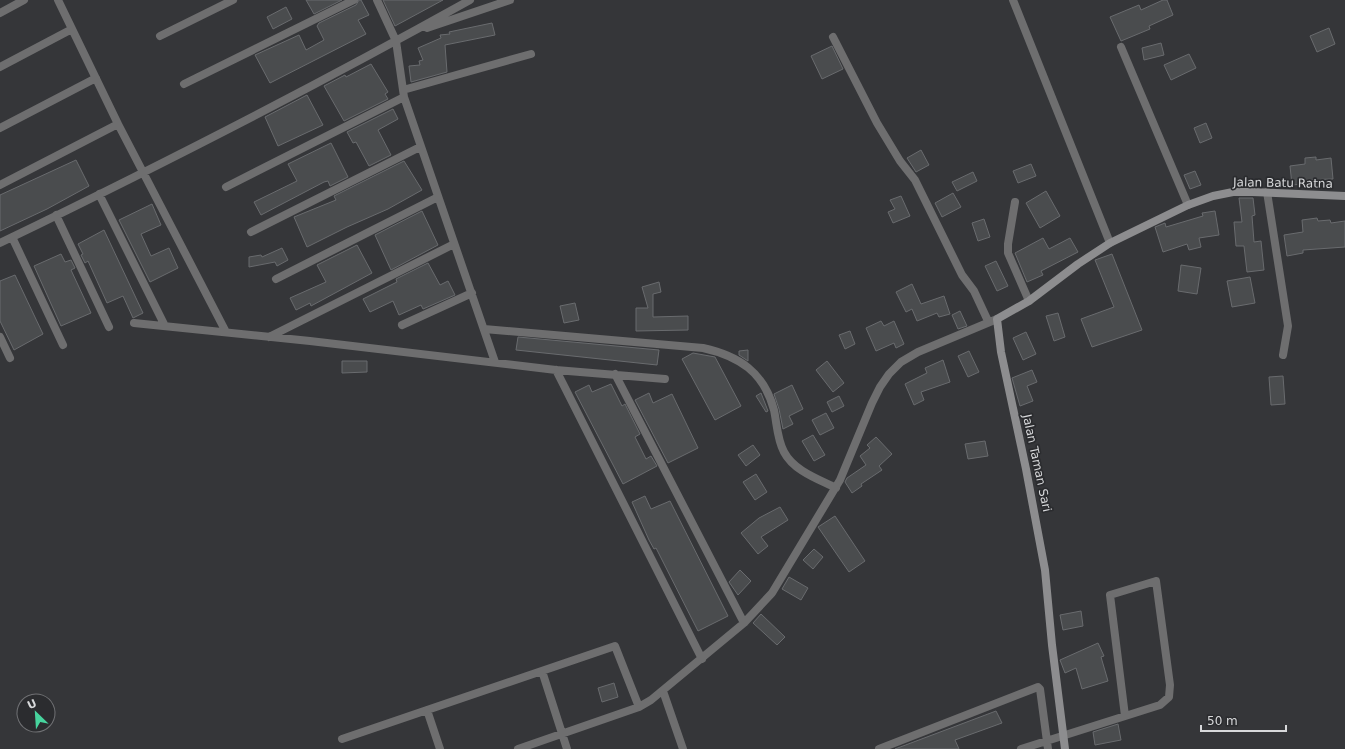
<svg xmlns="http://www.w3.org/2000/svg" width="1345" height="749" viewBox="0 0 1345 749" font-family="'DejaVu Sans',sans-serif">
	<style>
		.building { fill: #4a4c4e; stroke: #696b6e }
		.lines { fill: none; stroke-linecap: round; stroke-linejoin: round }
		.street { stroke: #6e6e6f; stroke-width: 8 }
		.secondary { stroke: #8d8d8f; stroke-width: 8 }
		.labels { text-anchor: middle; stroke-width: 3.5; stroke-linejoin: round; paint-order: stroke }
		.street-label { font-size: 12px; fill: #d8d9db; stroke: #2b2c2f }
	</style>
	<rect width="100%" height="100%" fill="#353639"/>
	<!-- building -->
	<path class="building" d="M306 0H342L314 14Z
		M359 0H361L369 15 358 20 366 34 270 83 255 55 299 35 306 50 324 40 317 26 319 23 356 5Z
		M383 0H443L395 26Z
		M1163 0H1167L1173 15 1149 26 1150 29 1121 41 1110 17 1139 5 1141 10Z
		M286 7 292 19 273 29 267 17Z
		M492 23 495 35 445 45 447 72 411 82 409 66 420 65 419 61 423 60 418 48 441 38 440 35 450 34 449 32Z
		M1329 28 1335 44 1317 52 1310 36Z
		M1161 43 1164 55 1144 60 1142 48Z
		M832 46 843 69 822 79 811 56Z
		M1189 54 1196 68 1171 80 1164 65Z
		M371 64 388 92 385 94 388 99 344 121 324 86 345 75 346 77Z
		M307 95 323 125 278 146 265 117Z
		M393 109 398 119 378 130 391 155 369 166 356 142 353 143 347 132Z
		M1206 123 1212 138 1200 143 1194 128Z
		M331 143 348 177 330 186 328 181 324 182 261 215 254 202 297 181 288 164Z
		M921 150 929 165 916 172 907 158Z
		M1316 157V160L1331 158 1333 179 1304 180V184L1292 185 1290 166 1305 164V158Z
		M76 160 89 186 47 209 0 231V195Z
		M404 161 422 190 388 209 347 227 307 247 294 217 336 200 334 196Z
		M1031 164 1036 176 1018 183 1013 171Z
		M1195 171 1201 185 1190 189 1184 175Z
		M973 172 977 181 957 191 952 182Z
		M1046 191 1060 216 1040 228 1026 203Z
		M953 193 961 207 942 217 935 203Z
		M901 196 910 216 893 223 888 212 895 209 890 200Z
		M1239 198H1253L1255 215 1252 216 1254 242 1261 241 1264 270 1247 272 1244 246H1236L1234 222H1242Z
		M152 204 161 225 141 234 151 256 169 248 178 268 150 282 119 220Z
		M422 211 438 245 391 270 375 235Z
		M1215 211 1219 235 1199 238 1201 247 1189 250 1187 244 1163 252 1155 227 1165 223 1166 227 1203 216 1202 213Z
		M1317 218 1318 221 1330 220 1331 223 1345 221V247L1303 250V253L1287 256 1284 235 1303 232 1302 220Z
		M984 219 990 237 978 241 972 223Z
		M104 230 143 313 133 318 123 296 107 303 88 261 85 263 81 255 83 254 78 244Z
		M1043 238 1049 249 1070 238 1078 252 1041 271 1043 275 1027 282 1015 253Z
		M357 245 372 273 311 306 310 303 296 310 290 298 326 282 317 265Z
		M282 248 288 260 277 266 275 262 249 267V257L261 255 262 257Z
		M61 254 65 262 71 260 75 268 71 270 91 313 61 326 34 266Z
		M1112 254 1142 330 1092 347 1081 319 1114 307 1095 260Z
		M996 261 1008 286 997 291 985 266Z
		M428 263 440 285 448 281 455 295 423 309 421 305 399 315 393 301 370 312 363 299 397 282 396 279Z
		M1181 265 1201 268 1197 294 1178 291Z
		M15 275 43 334 14 350 0 321V281Z
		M1250 277 1255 303 1232 307 1227 281Z
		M659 282 661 292 653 294V317L688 316V330L636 331V308H648L642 287Z
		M912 284 921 304 944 296 950 314 939 317 937 313 917 321 912 309 906 312 896 292Z
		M575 303 579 320 564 323 560 306Z
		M960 311 967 326 958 329 952 315Z
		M1058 313 1065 337 1054 341 1046 316Z
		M881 321 884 326 894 321 904 344 896 348 894 343 876 351 866 328Z
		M850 331 855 344 845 349 839 335Z
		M1026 332 1036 354 1023 360 1013 338Z
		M518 337 659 350 657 365 516 350Z
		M748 350V361L739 355V351Z
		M969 351 979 372 968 377 958 356Z
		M693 353 715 357 741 406 715 420 682 359Z
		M943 360 950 382 921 392 924 400 914 405 905 384 927 373 925 368Z
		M342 361H367V372L342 373Z
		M827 361 844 383 833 392 816 370Z
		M1032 370 1037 382 1027 386 1033 401 1020 406 1012 378Z
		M1283 376 1285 404 1271 405 1269 377Z
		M611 384 622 406 625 404 640 434 635 437 646 459 651 456 657 466 623 484 575 392 589 385 592 392Z
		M792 385 803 409 789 416 793 424 783 429 779 409 774 394Z
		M649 393 653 403 672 394 698 448 668 463 635 400Z
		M761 393 768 411 766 412 756 396Z
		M839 396 844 406 832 412 827 402Z
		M826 413 834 428 820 435 812 420Z
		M813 435 825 455 814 461 802 441Z
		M876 437 892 454 879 466 882 470 861 484 862 486 852 493 845 482 847 478 866 465 860 456 870 448 867 445Z
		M985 441 988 456 968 459 965 444Z
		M753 445 760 455 746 466 738 455Z
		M756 474 767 492 755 500 743 482Z
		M645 496 651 509 670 501 728 616 698 631 656 548 654 549 649 540 632 502Z
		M780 507 788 520 761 537 768 546 758 554 741 533 759 518Z
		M835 516 865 561 849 572 818 527Z
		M814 549 823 557 813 569 803 560Z
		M740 570 751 581 738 595 729 582Z
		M789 577 808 588 801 600 782 589Z
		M1081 611 1083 626 1063 630 1060 615Z
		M761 614 785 637 777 645 753 623Z
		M1098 643 1104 656 1101 657 1108 681 1082 689 1076 668 1065 673 1060 660Z
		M614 683 618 697 602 702 598 688Z
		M996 711 1002 723 955 740 959 749H895Z
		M1118 724 1121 740 1095 745 1093 732Z"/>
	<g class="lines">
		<!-- street -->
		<path class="street" d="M58 0 118 124
			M377 0 396 41 404 97 495 362
			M1013 0 1110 243
			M0 13 24 0
			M427 28 510 0
			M160 36 233 0
			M833 37 877 123 900 161 915 180 962 275 974 291 988 321
			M1121 47 1188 205
			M0 67 72 29
			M184 84 354 0
			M403 90 531 54
			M0 128 96 78
			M0 185 118 124 226 332
			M226 187 404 97
			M1267 192 1288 326 1283 355
			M99 194 165 326
			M1015 202 1008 244V253L1029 301
			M56 215 109 327
			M251 232 420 147
			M12 237 63 345
			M0 243C159 166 316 86 470 0
			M276 279 438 197
			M134 323 310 341 556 370 665 379
			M402 325 472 293
			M484 329 703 348C739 356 764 372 774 410 777 424 777 439 784 452 794 471 818 479 836 488
			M0 337 10 358
			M269 337 454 244
			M556 370 702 659
			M615 374 744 623
			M542 671 567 749
			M663 691 683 749
			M427 710 440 749
			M342 739 615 646 639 707
			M518 749 639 707 651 700 744 623 772 593 840 480 872 403 880 387 889 374 901 362 918 352 997 319
			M879 749 1038 687 1040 689 1048 749
			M1021 749 1160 705 1169 697 1170 685 1156 581 1110 595 1125 716"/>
		<!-- secondary -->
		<path class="secondary" d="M1065 749 1052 645 1045 570 1026 469 1001 352 997 319 1029 301 1078 264 1110 243 1188 205 1213 196 1233 192H1252L1345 196"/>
	</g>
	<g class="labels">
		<!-- street labels -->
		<g class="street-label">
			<text transform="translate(1283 183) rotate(1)" y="4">Jalan Batu Ratna</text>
			<text transform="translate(1037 463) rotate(78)" y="4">Jalan Taman Sari</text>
		</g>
	</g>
	<!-- north arrow -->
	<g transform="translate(36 713) rotate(335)"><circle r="19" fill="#2b2c2f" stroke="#707174"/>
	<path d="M0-3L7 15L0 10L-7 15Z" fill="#47d49e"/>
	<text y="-6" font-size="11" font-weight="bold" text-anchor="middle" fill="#d8d9db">U</text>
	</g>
	<!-- scale -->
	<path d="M1201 725v6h85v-6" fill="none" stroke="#d8d9db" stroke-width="2"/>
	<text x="1207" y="725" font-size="12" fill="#d8d9db" stroke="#2b2c2f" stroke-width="3" paint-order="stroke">50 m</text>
</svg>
